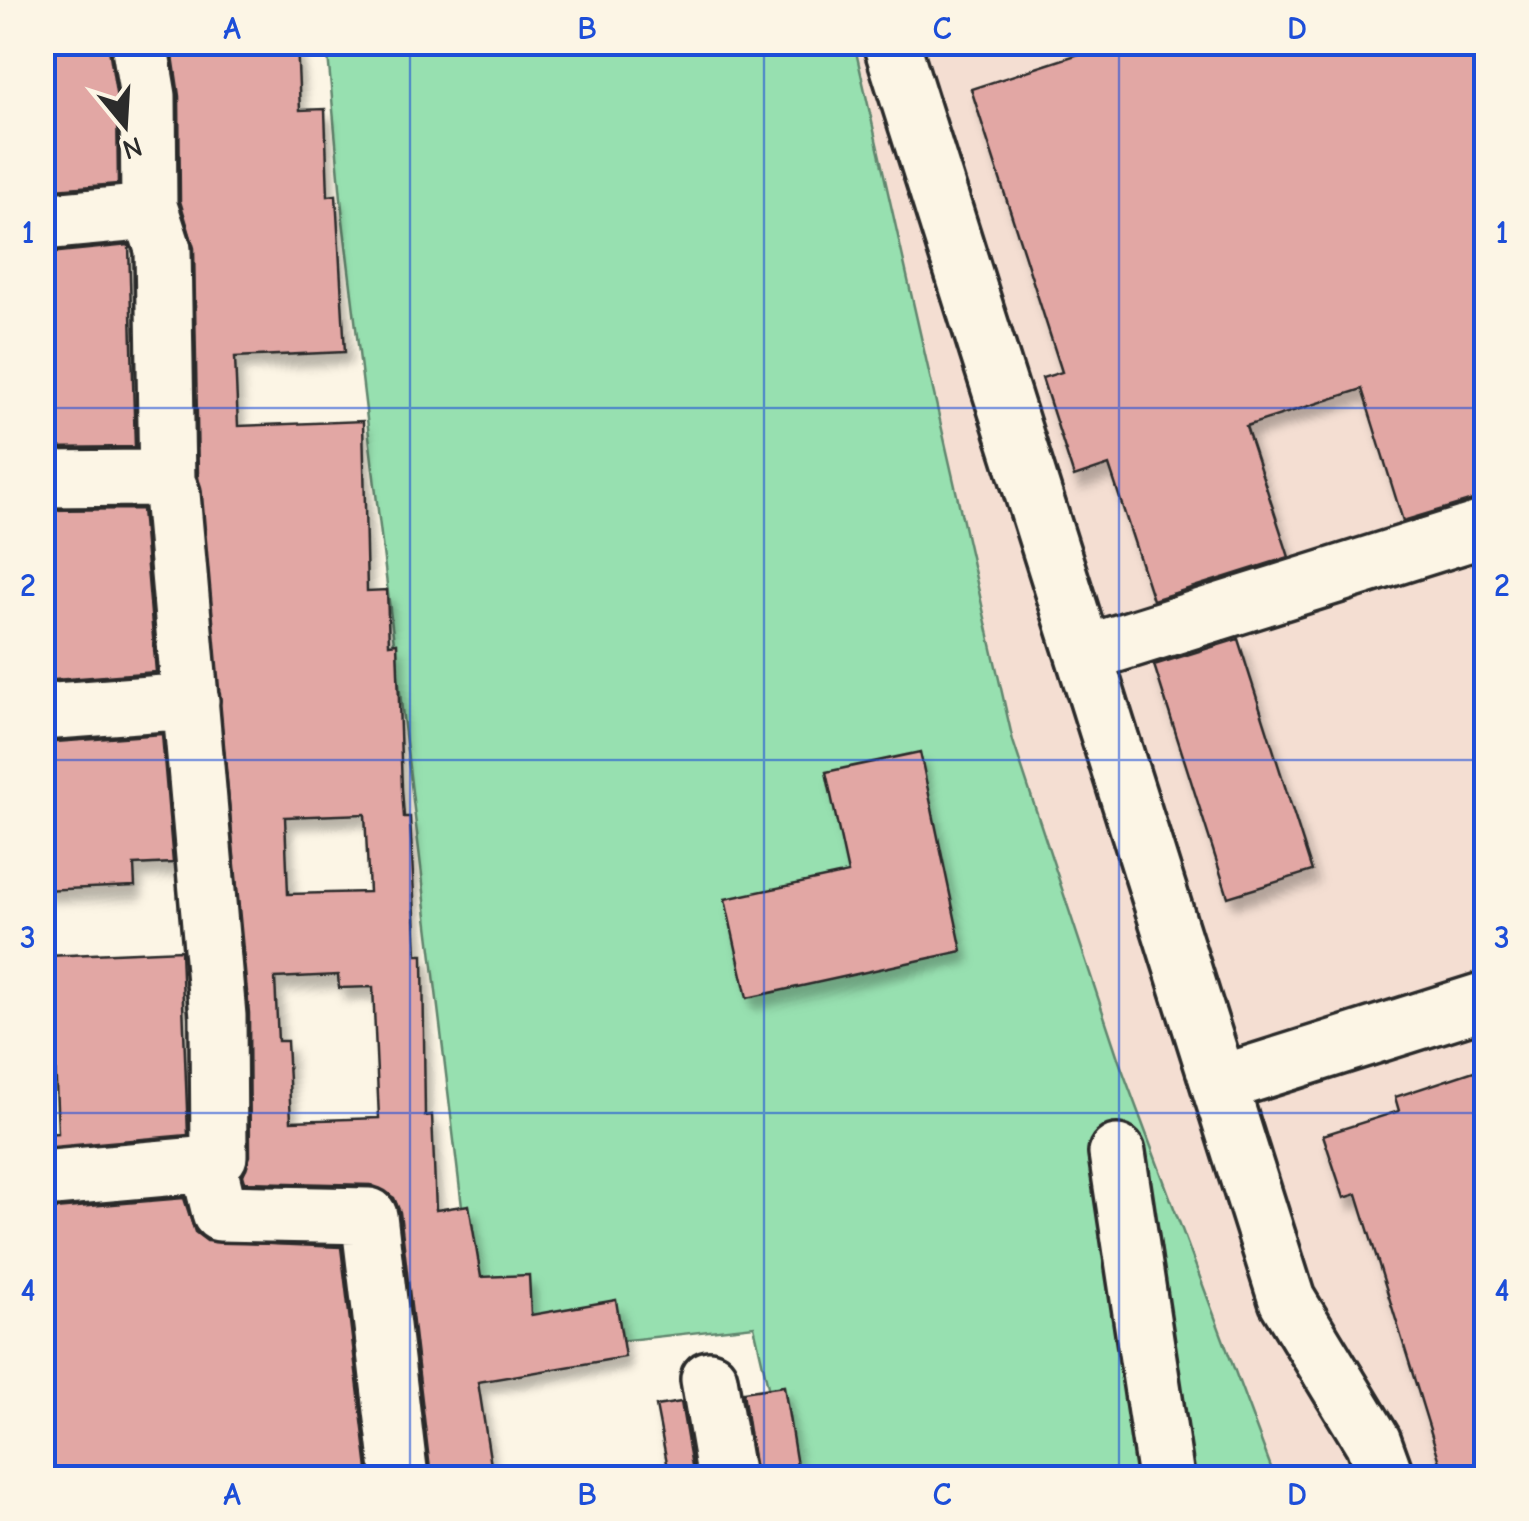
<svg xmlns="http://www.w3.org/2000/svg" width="1529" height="1521" viewBox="0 0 1529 1521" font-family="'Comic Neue',sans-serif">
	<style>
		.built { fill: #f4ded2 }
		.green { fill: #97e0b0; stroke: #61866e; stroke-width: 2.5 }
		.building { fill: #e2a7a4; stroke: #2b2b2b; stroke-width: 2.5; fill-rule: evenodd; filter: url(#shadow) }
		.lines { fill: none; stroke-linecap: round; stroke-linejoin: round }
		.minor-casing { stroke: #2b2b2b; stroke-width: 62 }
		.minor { stroke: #fcf5e5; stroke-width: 55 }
		.grid { fill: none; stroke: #1d4ed8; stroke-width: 2.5; stroke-opacity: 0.55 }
		.neatline { fill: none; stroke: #1d4ed8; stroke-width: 4 }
		.grid-label { font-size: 32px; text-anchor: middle; font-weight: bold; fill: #1d4ed8 }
	</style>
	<defs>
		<filter id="shadow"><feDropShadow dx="6" dy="11" stdDeviation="5" flood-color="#0004"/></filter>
	</defs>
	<rect width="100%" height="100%" fill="#fcf5e5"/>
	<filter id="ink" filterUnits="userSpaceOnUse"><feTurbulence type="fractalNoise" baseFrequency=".01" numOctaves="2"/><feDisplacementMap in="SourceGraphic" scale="20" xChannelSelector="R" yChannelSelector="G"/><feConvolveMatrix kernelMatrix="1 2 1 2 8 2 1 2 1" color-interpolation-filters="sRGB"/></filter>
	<g filter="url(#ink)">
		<!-- built -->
		<path class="built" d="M854 43H1486V1478H1275L1119 1061 1013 741Z"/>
		<!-- green -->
		<path class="green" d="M327 43H854L1013 741 1119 1061 1275 1478H789L754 1326 480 1356 343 220Z"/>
		<!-- building -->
		<path class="building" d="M42 42H108L117 99 118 184 55 189 51 82H42Z
			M171 42H297L300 110 325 109 328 196 336 195 345 352 235 357 238 426 363 421 367 591 387 590 389 644 397 643 402 789 404 817H410L417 955H423L425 1116 432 1115 436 1210 469 1205 481 1277 529 1275 531 1315 616 1300 625 1357 478 1382 493 1478H431L400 1212 394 1198 371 1185 245 1182 243 1175 250 1156 249 1013 198 476 194 248 180 201 179 96ZM365 814 369 892 288 894 285 817ZM338 975 339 988 373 987 379 1118 291 1121 287 1041H278L275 978Z
			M1116 42H1486V496L1403 521 1362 389 1246 426 1289 557 1153 600 1109 465 1074 477 1042 378 1062 372 971 89Z
			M129 245 135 447 42 448V319H52L49 253Z
			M142 509 156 672 42 681V510Z
			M1238 639 1312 871 1228 897 1154 665Z
			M162 734 173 863 134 865 135 886 42 890V743Z
			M920 752 962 951 747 998 725 899 848 873 826 772Z
			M181 950 188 1135 42 1148V1134L58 1133 55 1058H42V1000H49L47 956Z
			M1486 1067V1478H1445L1357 1194 1344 1198 1323 1135 1399 1111 1395 1097Z
			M184 1198 195 1232 207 1241 341 1247 369 1478H70V1470L42 1471V1210Z
			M784 1386 799 1478H756L743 1392Z
			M681 1402 694 1478H670L656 1406Z"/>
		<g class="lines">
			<defs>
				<path id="minor" d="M139 42 148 96 149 206 163 249 167 482
					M891 42 1287 1300 1373 1442 1386 1478
					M42 222 139 213 149 206
					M42 479 150 478 167 482 172 494 218 1016 219 1156 210 1164 42 1179
					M1084 654 1486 528
					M42 712 191 701
					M1219 1084 1486 1000
					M1117 1153 1166 1478
					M208 1164 220 1213 369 1216 400 1478
					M709 1379 726 1478"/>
			</defs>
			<!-- minor casing -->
			<use href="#minor" class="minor-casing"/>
			<!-- minor -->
			<use href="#minor" class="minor"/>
		</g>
	</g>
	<!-- grid -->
	<path class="grid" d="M410 42V1478M764 42V1478M1119 42V1478M42 408H1486M42 760H1486M42 1113H1486"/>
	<!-- margin -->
	<rect width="1529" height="1521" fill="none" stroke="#fcf5e5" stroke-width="110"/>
	<!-- north arrow -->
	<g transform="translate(125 125) rotate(162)" stroke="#fcf5e5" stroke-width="8" paint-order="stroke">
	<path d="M0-8L18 38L0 25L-18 38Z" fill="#2b2b2b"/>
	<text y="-15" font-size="28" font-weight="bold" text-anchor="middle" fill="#2b2b2b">N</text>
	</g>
	<rect x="55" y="55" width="1419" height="1411" class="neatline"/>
	<g class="grid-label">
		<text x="232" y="39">A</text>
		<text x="587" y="39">B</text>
		<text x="942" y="39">C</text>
		<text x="1297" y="39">D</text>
		<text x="28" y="243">1</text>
		<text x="1502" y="243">1</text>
		<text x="28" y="596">2</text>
		<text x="1502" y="596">2</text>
		<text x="28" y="948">3</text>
		<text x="1502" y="948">3</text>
		<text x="28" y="1301">4</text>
		<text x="1502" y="1301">4</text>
		<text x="232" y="1505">A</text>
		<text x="587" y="1505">B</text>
		<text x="942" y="1505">C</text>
		<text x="1297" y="1505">D</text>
	</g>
</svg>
